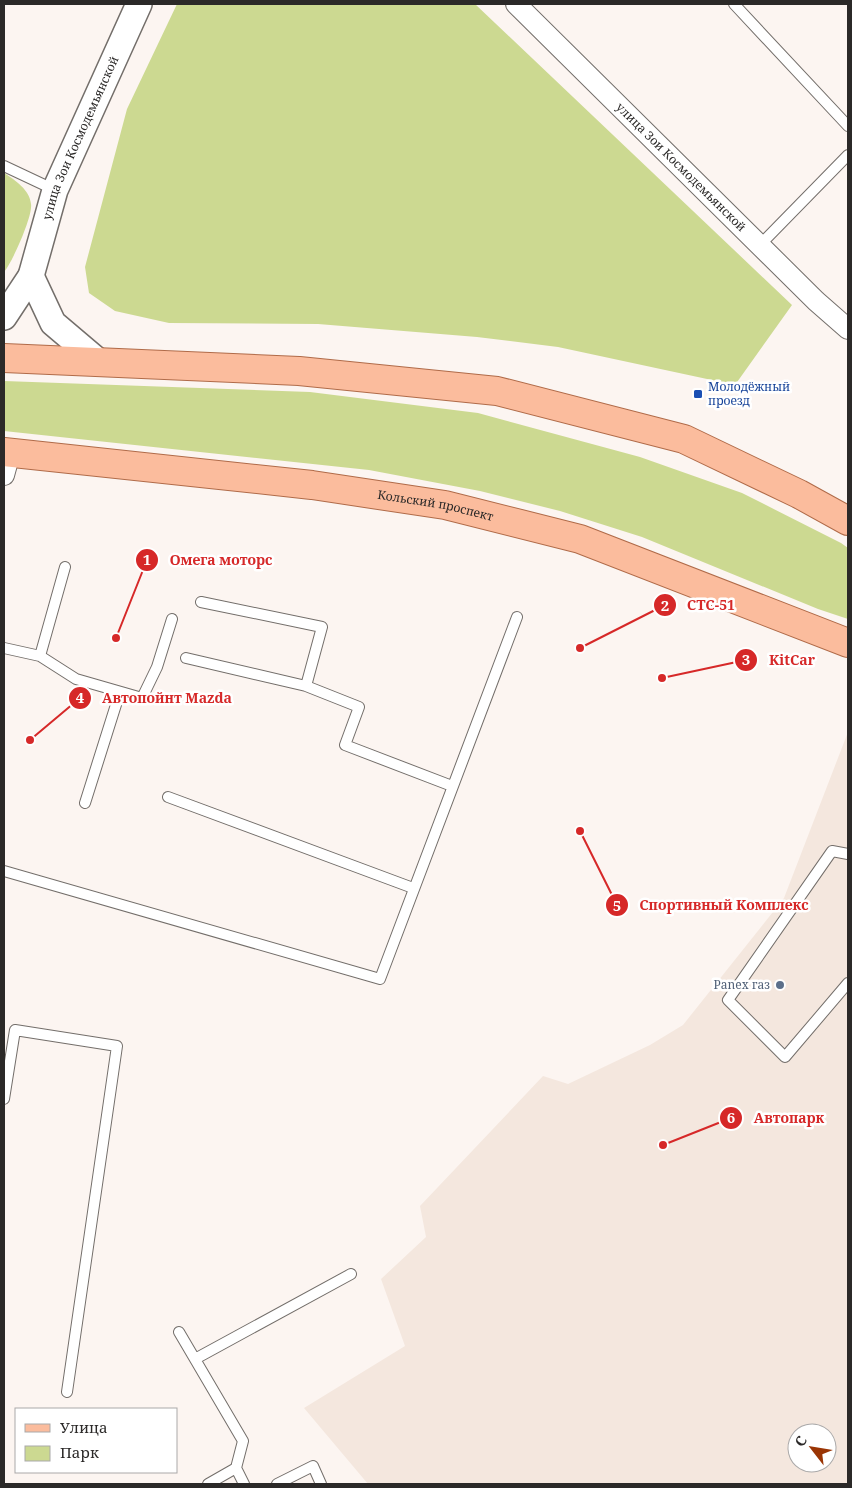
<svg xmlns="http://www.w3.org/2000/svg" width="852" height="1488" viewBox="0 0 852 1488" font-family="'Noto Serif',serif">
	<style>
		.built { fill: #f4e7de; fill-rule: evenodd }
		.green { fill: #ccd991 }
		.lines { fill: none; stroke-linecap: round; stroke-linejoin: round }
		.service-casing { stroke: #736e6a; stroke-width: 12 }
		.minor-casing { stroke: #736e6a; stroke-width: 22 }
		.tertiary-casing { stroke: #736e6a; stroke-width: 28 }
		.primary-casing { stroke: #b06b49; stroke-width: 30 }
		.service { stroke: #fff; stroke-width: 10 }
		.minor { stroke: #fff; stroke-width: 20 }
		.tertiary { stroke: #fff; stroke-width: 25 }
		.primary { stroke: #fbbc9d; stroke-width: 28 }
		.transit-dot { fill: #1a4fb4; stroke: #fff; stroke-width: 2 }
		.service-dot { fill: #5c6f8a; stroke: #fff; stroke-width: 2 }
		.labels { text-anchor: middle; stroke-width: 5; stroke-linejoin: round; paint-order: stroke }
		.street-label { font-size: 12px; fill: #2b2928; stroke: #fff }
		.transit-label { font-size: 12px; fill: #164399; stroke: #fff; text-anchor: start }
		.service-label { font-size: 12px; fill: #4e5e75; stroke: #fff; text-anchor: end }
		.leader { fill: none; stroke: #d62828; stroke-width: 2 }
		.callout-dot { fill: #d62828; stroke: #fff; stroke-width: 2 }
		.mark-label { font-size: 15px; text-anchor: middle; font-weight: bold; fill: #fff }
		.callout-label { font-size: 14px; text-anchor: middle; font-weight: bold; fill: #d62828; stroke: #fff; stroke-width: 5; stroke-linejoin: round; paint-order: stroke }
	</style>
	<rect width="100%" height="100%" fill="#fcf5f1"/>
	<!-- built -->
	<path class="built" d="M848 732V1484H368L304 1408 405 1346 381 1279 426 1237 420 1206 543 1076 568 1084 650 1045 683 1025 784 898ZM797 1433H827V1463H797Z"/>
	<!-- green -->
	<path class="green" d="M177 4H475L792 305 735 385 558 347 477 337 318 324 169 323 115 311 89 293 85 267 127 109Z
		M4 173C15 180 30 190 31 204 33 216 12 263 4 272Z
		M4 381 310 392 478 413 640 457 742 493 841 543 848 548V619L818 609 642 537 560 511 480 491 369 470 4 431Z"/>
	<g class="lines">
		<defs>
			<path id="service" d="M734 4 848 126
				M4 166 55 190
				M760 245 848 155
				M201 602 322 627 306 686 359 707 345 745 452 786
				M4 648 40 656 65 567
				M40 656 76 679 142 698 157 667 172 619
				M186 658 306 686
				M168 797 413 888
				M85 803 120 692
				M848 854 832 851 728 1000 785 1057 848 983
				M4 871 380 979 517 617
				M4 1099 15 1030 117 1046 67 1392
				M179 1332 243 1441 236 1468
				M195 1359 351 1274
				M208 1484 236 1468 244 1484
				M277 1484 313 1466 321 1484"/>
			<g id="minor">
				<path id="s1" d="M516 4 816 301 848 329"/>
				<path d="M4 475 10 453"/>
			</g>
			<g id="tertiary">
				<path d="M31 276 53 323 99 362"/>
				<path id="s2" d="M4 317 31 276 55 190 139 4"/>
			</g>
			<g id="primary">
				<path d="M4 358 299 371 497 391 684 439 799 494 848 521"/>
				<path id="s3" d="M4 452 312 485 445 505 580 539 848 643"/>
			</g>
		</defs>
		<!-- service casing -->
		<use href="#service" class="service-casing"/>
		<!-- minor casing -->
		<use href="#minor" class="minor-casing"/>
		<!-- tertiary casing -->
		<use href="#tertiary" class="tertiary-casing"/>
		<!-- primary casing -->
		<use href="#primary" class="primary-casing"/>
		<!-- service -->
		<use href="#service" class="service"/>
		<!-- minor -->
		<use href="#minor" class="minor"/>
		<!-- tertiary -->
		<use href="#tertiary" class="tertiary"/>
		<!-- primary -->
		<use href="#primary" class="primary"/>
	</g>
	<!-- markers -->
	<rect class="transit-dot" x="693" y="389" width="10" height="10" rx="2.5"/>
	<circle class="service-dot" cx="780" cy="985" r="5"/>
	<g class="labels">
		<!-- street labels -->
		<g class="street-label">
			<text dy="4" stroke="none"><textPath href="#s2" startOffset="196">улица Зои Космодемьянской</textPath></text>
			<text dy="4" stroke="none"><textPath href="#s1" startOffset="232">улица Зои Космодемьянской</textPath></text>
			<text dy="4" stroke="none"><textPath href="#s3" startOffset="435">Кольский проспект</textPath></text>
		</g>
		<!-- transit labels -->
		<g class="transit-label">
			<text x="708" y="391">Молодёжный<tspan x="708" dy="14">проезд</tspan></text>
		</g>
		<!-- service labels -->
		<g class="service-label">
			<text x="770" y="989">Panex газ</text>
		</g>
	</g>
	<!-- callouts -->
	<path class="leader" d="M116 638L147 560M580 648L665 605M662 678L746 660M30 740L80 698M580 831L617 905M663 1145L731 1118"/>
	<g class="callout-dot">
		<circle cx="116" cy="638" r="5"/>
		<circle cx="580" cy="648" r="5"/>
		<circle cx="662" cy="678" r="5"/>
		<circle cx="30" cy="740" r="5"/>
		<circle cx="580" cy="831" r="5"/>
		<circle cx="663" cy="1145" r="5"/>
		<circle cx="147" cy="560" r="12"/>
		<circle cx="665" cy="605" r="12"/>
		<circle cx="746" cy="660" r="12"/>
		<circle cx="80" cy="698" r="12"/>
		<circle cx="617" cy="905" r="12"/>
		<circle cx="731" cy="1118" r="12"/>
	</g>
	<g class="mark-label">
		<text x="147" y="565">1</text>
		<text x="665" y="611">2</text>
		<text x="746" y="665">3</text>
		<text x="80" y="703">4</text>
		<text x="617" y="911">5</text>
		<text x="731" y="1123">6</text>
	</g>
	<g class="callout-label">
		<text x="221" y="565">Омега моторс</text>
		<text x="711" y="610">СТС-51</text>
		<text x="792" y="665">KitCar</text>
		<text x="167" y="703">Автопойнт Mazda</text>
		<text x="724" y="910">Спортивный Комплекс</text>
		<text x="789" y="1123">Автопарк</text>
	</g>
	<!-- border -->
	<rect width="852" height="1488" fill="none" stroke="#2b2928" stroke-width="10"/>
	<!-- legend -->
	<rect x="15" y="1408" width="162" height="65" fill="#ffffff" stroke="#aaa9a9"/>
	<rect x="25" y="1424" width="25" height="8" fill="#fbbc9d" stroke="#aaa9a9"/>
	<text x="60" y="1433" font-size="15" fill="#2b2928">Улица</text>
	<rect x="25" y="1446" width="25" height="15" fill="#ccd991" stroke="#aaa9a9"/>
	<text x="60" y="1458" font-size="15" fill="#2b2928">Парк</text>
	<!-- north arrow -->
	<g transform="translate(812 1448) rotate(301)"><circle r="24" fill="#ffffff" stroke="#aaa9a9"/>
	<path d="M0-4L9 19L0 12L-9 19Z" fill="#9a3504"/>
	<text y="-8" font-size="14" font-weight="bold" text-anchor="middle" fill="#2b2928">С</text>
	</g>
</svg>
